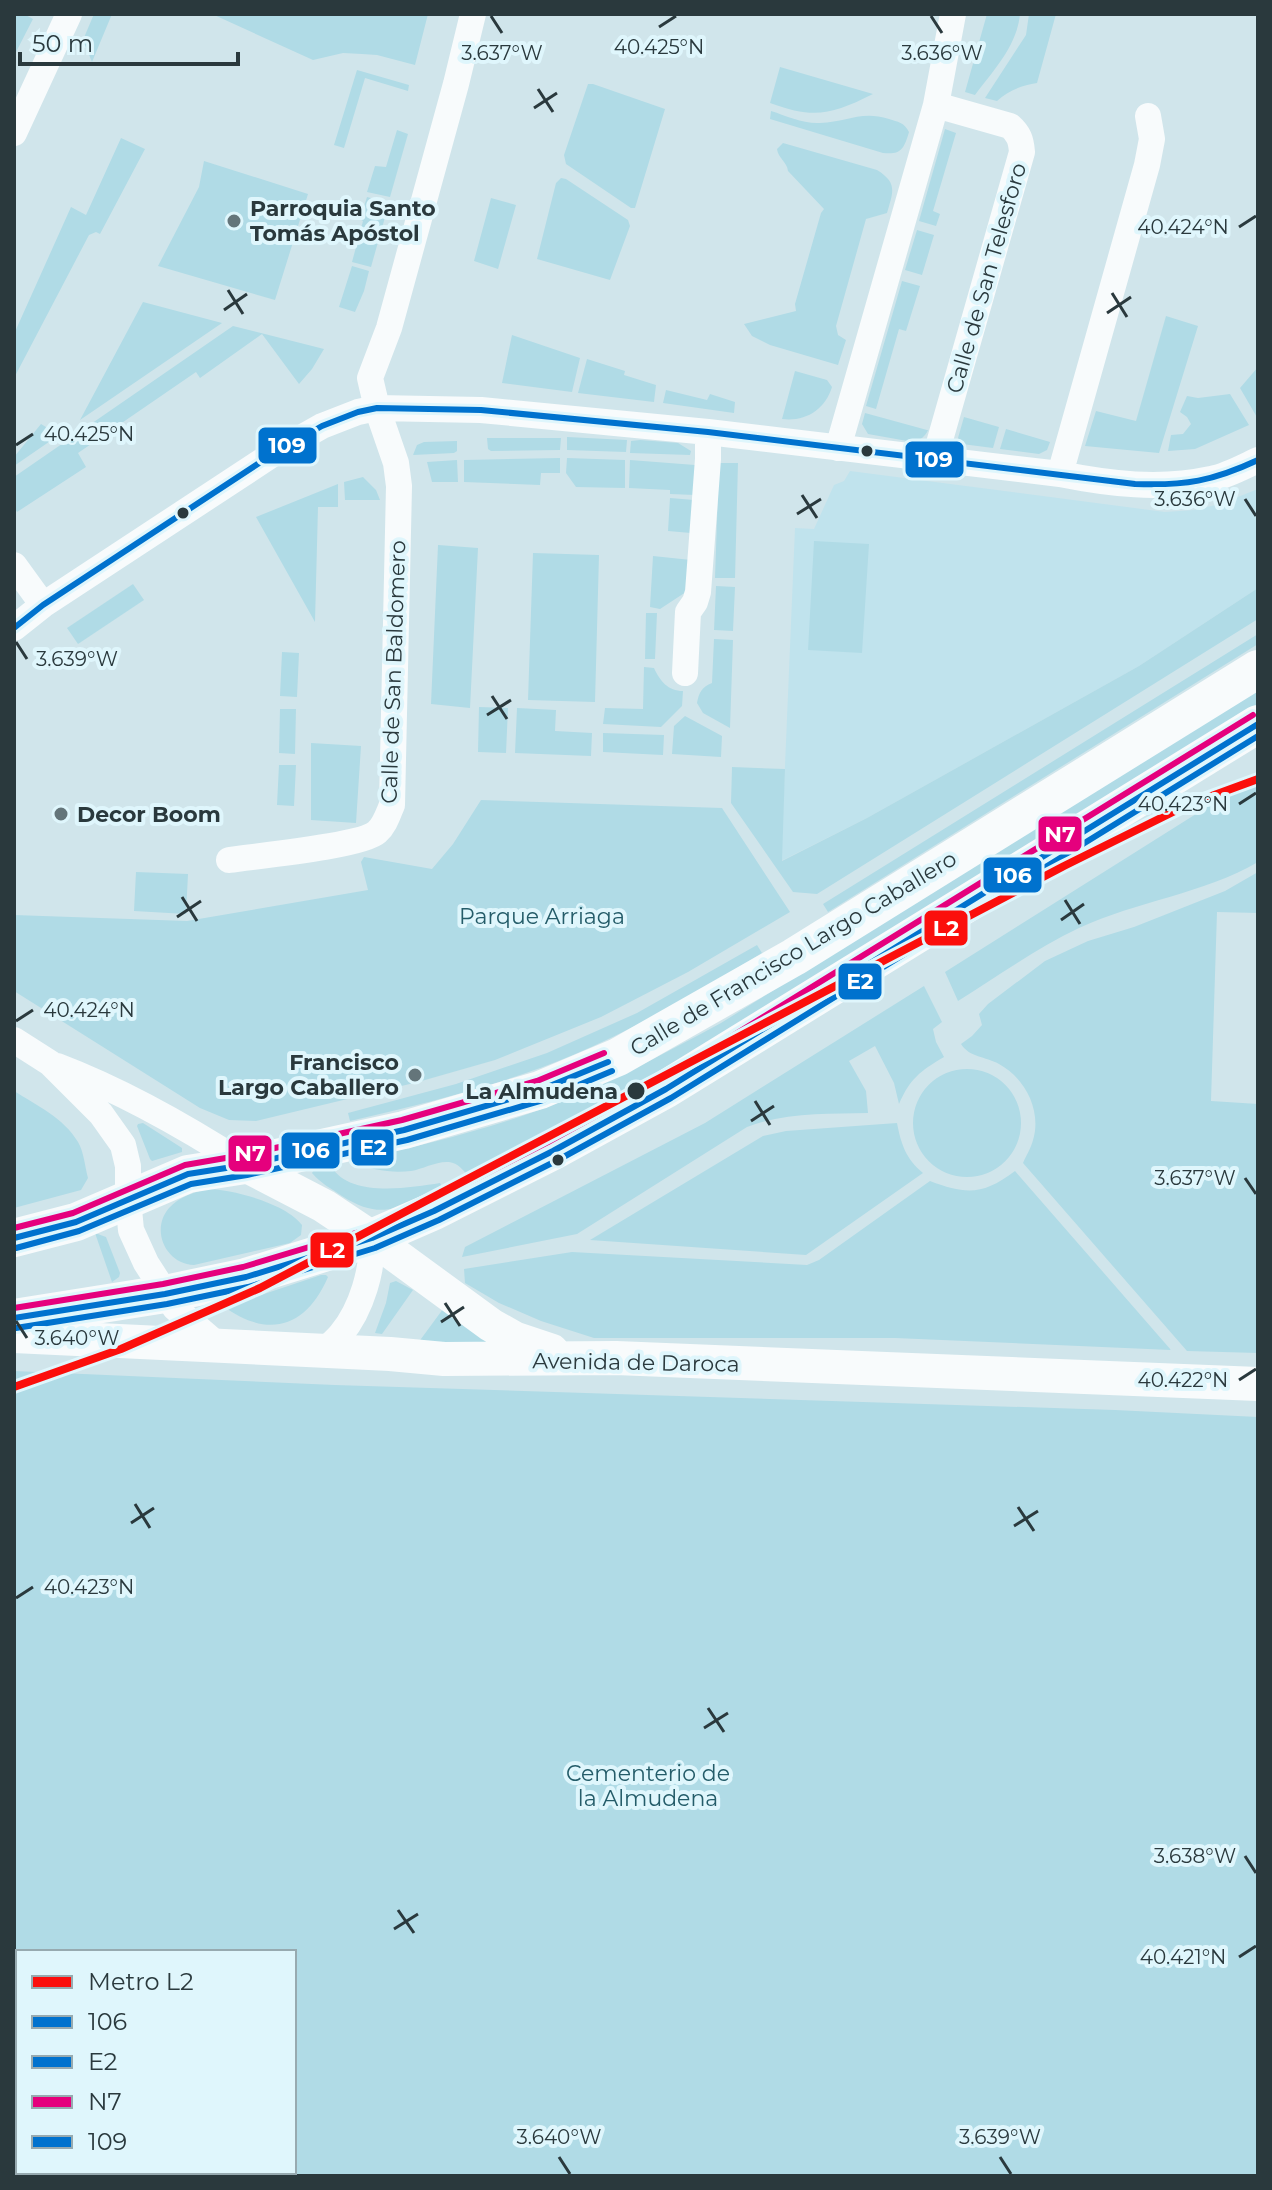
<svg xmlns="http://www.w3.org/2000/svg" width="1272" height="2190" viewBox="0 0 1272 2190" font-family="Montserrat,sans-serif">
	<style>
		.built { fill: #c0e3ed }
		.green { fill: #b0dbe6; fill-rule: evenodd }
		.lines { fill: none; stroke-linecap: round; stroke-linejoin: round }
		.minor { stroke: #f8fbfc; stroke-width: 26 }
		.tertiary { stroke: #f8fbfc; stroke-width: 34 }
		.secondary { stroke: #f8fbfc; stroke-width: 38 }
		.bus-1-casing { stroke: #dff6fc; stroke-width: 12 }
		.bus-2-casing { stroke: #dff6fc; stroke-width: 12 }
		.bus-3-casing { stroke: #dff6fc; stroke-width: 12 }
		.bus-4-casing { stroke: #dff6fc; stroke-width: 12 }
		.bus-1 { stroke: #0072ce; stroke-width: 6 }
		.bus-2 { stroke: #0072ce; stroke-width: 6 }
		.bus-3 { stroke: #e5007d; stroke-width: 6 }
		.bus-4 { stroke: #0072ce; stroke-width: 6 }
		.metro-1-casing { stroke: #dff6fc; stroke-width: 14 }
		.metro-1 { stroke: #fb0f0c; stroke-width: 8 }
		.ticks { fill: none; stroke: #2a393d; stroke-width: 3 }
		.poi-dot { fill: #64757a; stroke: #dff6fc; stroke-width: 3 }
		.bus-dot { fill: #2a393d; stroke: #dff6fc; stroke-width: 3 }
		.labels { text-anchor: middle; stroke-width: 8; stroke-linejoin: round; paint-order: stroke }
		.poi-label { font-size: 22px; font-weight: bold; fill: #2a393d; stroke: #dff6fc; text-anchor: start }
		.street-label { font-size: 22px; fill: #2a393d; stroke: #dff6fc }
		.park-label { font-size: 22px; fill: #245c69; stroke: #dff6fc }
		.stop-label { font-size: 22px; font-weight: bold; fill: #2a393d; stroke: #dff6fc; text-anchor: end }
		.ticks-label { font-size: 20px; text-anchor: middle; fill: #2a393d; stroke: #dff6fc; stroke-width: 8; stroke-linejoin: round; paint-order: stroke }
		.line-badge { stroke: #dff6fc; stroke-width: 3 }
		.badge-label { font-size: 22px; text-anchor: middle; font-weight: bold; fill: #fff }
	</style>
	<rect width="100%" height="100%" fill="#d0e5eb"/>
	<!-- built -->
	<path class="built" d="M850 471 1165 512 1194 510 1220 504 1258 489V588L1139 666 867 818 781 861 795 528 814 529 834 485 844 481Z"/>
	<!-- green -->
	<path class="green" d="M14 14H24L33 19 16 52 14 51Z
		M94 14H112L92 62 83 40Z
		M212 14H428L415 65 377 55 362 54 343 53 313 60Z
		M987 14H1020C1017 46 993 71 975 95L965 92Z
		M1029 14H1056L1037 83C1022 85 1008 91 997 101L985 98 1026 35Z
		M780 67 873 94C831 115 814 119 770 103Z
		M357 70 409 85 408 91 365 78 344 148 334 145Z
		M588 84H593L665 109 635 208H631L566 164 564 155Z
		M771 111C787 116 803 124 820 123 847 122 861 110 889 119 898 122 904 122 909 132 904 149 901 155 883 153L770 119Z
		M945 129 956 133 933 211 940 214 936 226 919 221Z
		M397 130 408 134 390 197 367 192 375 166 386 167Z
		M121 138 145 149 100 234 96 232 89 235 14 378V334L71 207 86 215Z
		M783 143 877 170C898 183 893 192 887 213L866 219 836 326 838 335 846 340 838 365 770 345 752 336 744 324 796 311 795 304 821 213 824 209 788 171C787 162 778 158 777 149Z
		M204 161 308 194 275 300 158 266 199 187Z
		M561 178 566 179 628 220 630 226 610 280 537 259 556 183Z
		M367 197 389 203 371 267 352 262 363 221 360 219Z
		M491 198 516 205 498 269 474 261Z
		M917 230 934 235 922 275 905 270Z
		M352 266 369 271 364 291 355 312 339 307Z
		M902 281 920 286 906 331 899 329 876 409 866 406Z
		M143 302 222 323 80 420Z
		M1166 316 1198 326 1159 453 1085 446 1096 411 1136 421Z
		M233 326 324 349 312 369 299 384 262 334 200 378 196 372 78 453 86 467 17 512 14 507V477Z
		M512 335 580 358 572 392 502 383Z
		M587 359 625 371 624 375 656 385 654 402 578 393Z
		M1258 367V419L1240 388Z
		M795 371 827 380 832 387C825 410 805 422 782 419Z
		M666 390 707 400 710 394 735 402 734 413 663 403Z
		M1230 394 1249 425 1195 449 1168 451 1171 435 1183 434 1191 424 1187 417 1180 412 1187 396 1198 398Z
		M865 413 927 430H928C925 437 920 440 913 442L868 434 862 424Z
		M964 417 999 427 993 448 962 444 958 438Z
		M41 424 59 435 14 466V457Z
		M1006 429 1050 442 1047 450 1039 454 1000 449Z
		M567 437 627 440 626 452 567 450Z
		M487 438H561L560 450 491 451 488 449Z
		M640 440 678 443 691 451 690 455 630 453 631 441Z
		M457 441V451L454 453 413 455 417 445 424 442Z
		M560 458V473H541L540 485 464 482V460Z
		M567 458 625 460V488L576 487 566 473Z
		M457 460 458 482H432L427 462Z
		M630 460 695 465V495L670 494V490L629 488Z
		M719 463H738L735 578H715Z
		M363 477 376 490 380 500H345L344 482Z
		M338 484V507H318L315 622 256 517Z
		M670 498 694 500 691 533 668 531Z
		M814 541 869 544 862 653 808 650Z
		M438 545 478 548 470 708 431 704Z
		M533 553 599 555 595 702 528 700Z
		M653 556 691 560 689 590 660 609 650 607Z
		M133 584 144 600 78 644 67 628Z
		M716 586 735 587 733 631 714 630Z
		M1258 588V619L817 894 793 892 731 803 732 767 785 769 782 861 867 818 1139 666Z
		M646 613H657L655 659H645Z
		M1258 634V644L828 912 823 904Z
		M714 639 733 640 730 728 703 713 697 703C699 692 702 687 712 683Z
		M282 652 299 653 297 697 280 696Z
		M644 667 654 668C660 681 668 691 683 691L682 706 661 727 603 724 605 708 643 709Z
		M1258 690V707L748 1025 469 1177C463 1170 458 1163 449 1162 436 1161 423 1169 411 1171 394 1173 370 1171 355 1161 417 1146 479 1132 539 1110 602 1087 662 1055 721 1023Z
		M479 707 508 708 506 753 478 752Z
		M517 708 556 710 555 731 592 733 591 756 515 753Z
		M280 709H296L295 754 279 753Z
		M685 716 722 736 721 757 672 754 674 726Z
		M603 733 664 735 663 755 603 752Z
		M311 743 361 746 356 823 311 820Z
		M279 765H296L294 806 277 805Z
		M1258 775V862C1203 894 1137 901 1079 928 1037 948 998 976 958 1001L945 972Z
		M481 800 722 808 790 912 688 972 601 1017 495 1060 418 1082 256 1121 229 1120 200 1108 14 991V915L187 921 368 890 361 862 364 857 432 869 453 844Z
		M136 872 188 874 186 914 134 911Z
		M1258 872V913L1217 912 1211 1101 1258 1104V1353L1187 1351 1023 1163C1026 1156 1031 1148 1033 1140 1042 1111 1025 1078 999 1064 985 1056 970 1058 961 1044L972 1036 982 1025 979 1014 988 1004 1045 961 1088 941 1134 927 1225 891Z
		M757 945 762 953C701 990 639 1027 573 1055 502 1085 426 1103 350 1121L348 1113 456 1084 547 1053 637 1013Z
		M924 986 942 1022 933 1029 936 1042 944 1057C920 1071 910 1079 899 1104L894 1083 875 1046 849 1061 866 1091 868 1113C828 1114 786 1112 747 1127L577 1234 462 1257 465 1247 705 1123Z
		M913 1123a54 54 0 1 1 108 0a54 54 0 1 1-108 0Z
		M14 1091C36 1105 64 1118 78 1142 84 1152 85 1167 88 1178L81 1190 14 1208Z
		M143 1123 182 1148V1152L152 1161 150 1159 137 1126 138 1124Z
		M897 1123C901 1144 906 1159 923 1173L806 1255 590 1240 763 1136 786 1131Z
		M331 1166C349 1198 408 1188 440 1183L443 1188C402 1205 384 1223 342 1196 332 1189 320 1183 312 1173L314 1170Z
		M1015 1171 1171 1350 895 1338H594L541 1321 499 1303 465 1283 464 1269 572 1252 807 1265 819 1260 930 1181C967 1195 983 1195 1015 1171Z
		M208 1189C232 1189 287 1204 302 1225L301 1235 290 1243 194 1265C166 1264 150 1230 169 1208 179 1197 194 1192 208 1189Z
		M95 1233 106 1237 120 1273 119 1277 112 1282Z
		M321 1275H326L328 1277C306 1328 268 1339 223 1306L225 1303 258 1296Z
		M396 1281 413 1290 382 1334 375 1333 386 1303 390 1283Z
		M443 1309 489 1342 418 1343Z
		M14 1371 335 1385 1115 1410 1258 1417V2176H14ZM294 1952V2172H18V1952Z"/>
	<g class="lines">
		<!-- minor -->
		<path class="minor" d="M14 133 69 14
			M838 448 936 105 953 14
			M934 461 1022 152C1021 140 1019 134 1010 126L936 105
			M1060 474 1147 165 1152 139 1148 116
			M14 565 43 605
			M14 628 43 605 276 452 322 426 358 412 377 408 481 410 708 432 1060 474C1110 484 1160 490 1211 479 1227 476 1243 467 1258 460
			M685 673 688 612 695 602 698 592 708 459V432
			M229 860C255 856 362 846 377 832 385 825 388 814 392 805L399 486 396 463 377 408 370 378 389 328 456 84 473 14
			M14 1040 50 1063 101 1114 123 1145 128 1166V1199L131 1230 146 1263 175 1308 219 1346
			M57 1066C123 1091 186 1127 245 1165
			M323 1352C329 1346 336 1340 341 1334 362 1309 373 1269 372 1238"/>
		<!-- tertiary -->
		<path class="tertiary" d="M245 1165 324 1206 372 1238 491 1325 516 1339 552 1351
			M14 1336 390 1354 444 1359 616 1358 1258 1384"/>
		<!-- secondary -->
		<path class="secondary" d="M14 1238 76 1222 188 1174 245 1165 404 1130 540 1090 618 1057 794 957 1258 669
			M14 1318 165 1294 246 1277 372 1238 434 1211 553 1151 666 1089 1258 724"/>
		<defs>
			<path id="bus-1" d="M14 1238 76 1222 188 1174 245 1165 404 1130 540 1090 608 1062
				M14 1318 165 1294 246 1277 372 1238 434 1211 553 1151 666 1089 1258 724"/>
			<path id="bus-2" d="M16 1248 79 1231 191 1184 247 1175 407 1140 543 1100 612 1071
				M16 1328 167 1304 248 1287 375 1248 439 1220 558 1160 671 1098 1258 736"/>
			<path id="bus-3" d="M14 1228 73 1213 185 1165 243 1155 402 1120 537 1081 604 1053
				M14 1308 163 1284 243 1267 369 1229 430 1202 548 1142 661 1080 1253 715"/>
			<path id="bus-4" d="M14 628 43 605 276 452 322 426 358 412 377 408 481 410 708 432 1135 484C1185 486 1213 481 1258 460"/>
		</defs>
		<!-- bus-1 casing -->
		<use href="#bus-1" class="bus-1-casing"/>
		<!-- bus-2 casing -->
		<use href="#bus-2" class="bus-2-casing"/>
		<!-- bus-3 casing -->
		<use href="#bus-3" class="bus-3-casing"/>
		<!-- bus-4 casing -->
		<use href="#bus-4" class="bus-4-casing"/>
		<!-- bus-1 -->
		<use href="#bus-1" class="bus-1"/>
		<!-- bus-2 -->
		<use href="#bus-2" class="bus-2"/>
		<!-- bus-3 -->
		<use href="#bus-3" class="bus-3"/>
		<!-- bus-4 -->
		<use href="#bus-4" class="bus-4"/>
		<defs>
			<path id="metro-1" d="M14 1387 121 1349 260 1288 1064 866 1187 805 1258 779"/>
		</defs>
		<!-- metro-1 casing -->
		<use href="#metro-1" class="metro-1-casing"/>
		<!-- metro-1 -->
		<use href="#metro-1" class="metro-1"/>
	</g>
	<!-- ticks -->
	<path class="ticks" d="M491 16 502 33M931 16 942 33M659 27 676 16M538 89 553 112M534 108 557 93M1239 227 1256 216M228 290 243 314M1112 293 1127 317M224 310 247 294M1107 313 1131 297M16 445 33 434M802 495 817 518M1245 499 1256 516M797 514 821 499M16 642 27 659M492 696 507 719M487 715 511 700M1239 804 1256 793M182 897 197 921M1065 900 1080 924M177 917 201 901M1061 920 1084 904M16 1021 33 1010M755 1101 770 1125M751 1121 774 1106M1245 1178 1256 1194M445 1303 460 1326M16 1321 27 1338M441 1322 464 1307M1239 1380 1256 1369M135 1504 150 1528M1018 1507 1034 1531M131 1523 154 1508M1014 1526 1038 1511M16 1598 33 1587M708 1708 724 1732M704 1728 728 1713M1245 1856 1256 1873M398 1910 414 1933M394 1929 418 1914M1239 1957 1256 1946M559 2157 570 2174M1000 2157 1011 2174"/>
	<!-- markers -->
	<g class="poi-dot">
		<circle cx="234" cy="221" r="8"/>
		<circle cx="61" cy="814" r="8"/>
		<circle cx="415" cy="1075" r="8"/>
	</g>
	<g class="bus-dot">
		<circle cx="867" cy="451" r="7"/>
		<circle cx="183" cy="513" r="7"/>
		<circle cx="636" cy="1091" r="10"/>
		<circle cx="558" cy="1160" r="7"/>
	</g>
	<g class="labels">
		<!-- poi labels -->
		<g class="poi-label">
			<text x="250" y="216">Parroquia Santo<tspan x="250" dy="25">Tomás Apóstol</tspan></text>
			<text x="77" y="822">Decor Boom</text>
			<text x="399" y="1070" text-anchor="end">Francisco<tspan x="399" dy="25">Largo Caballero</tspan></text>
		</g>
		<!-- street labels -->
		<g class="street-label">
			<text transform="translate(986 278) rotate(-74)" y="8">Calle de San Telesforo</text>
			<text transform="translate(393 672) rotate(-88)" y="8">Calle de San Baldomero</text>
			<text transform="translate(793 953) rotate(-31)" y="8">Calle de Francisco Largo Caballero</text>
			<text transform="translate(636 1362) rotate(1)" y="8">Avenida de Daroca</text>
		</g>
		<!-- park labels -->
		<g class="park-label">
			<text x="542" y="924">Parque Arriaga</text>
			<text x="648" y="1781">Cementerio de<tspan x="648" dy="25">la Almudena</tspan></text>
		</g>
		<!-- stop labels -->
		<g class="stop-label">
			<text x="618" y="1099">La Almudena</text>
		</g>
	</g>
	<g class="ticks-label">
		<text x="659" y="54">40.425°N</text>
		<text x="502" y="60">3.637°W</text>
		<text x="942" y="60">3.636°W</text>
		<text x="1183" y="234">40.424°N</text>
		<text x="89" y="441">40.425°N</text>
		<text x="1195" y="506">3.636°W</text>
		<text x="77" y="666">3.639°W</text>
		<text x="1183" y="811">40.423°N</text>
		<text x="89" y="1017">40.424°N</text>
		<text x="1195" y="1185">3.637°W</text>
		<text x="77" y="1345">3.640°W</text>
		<text x="1183" y="1387">40.422°N</text>
		<text x="89" y="1594">40.423°N</text>
		<text x="1195" y="1863">3.638°W</text>
		<text x="1183" y="1964">40.421°N</text>
		<text x="559" y="2144">3.640°W</text>
		<text x="1000" y="2144">3.639°W</text>
	</g>
	<g class="line-badge">
		<rect x="257" y="426" width="61" height="39" rx="8" fill="#0072ce"/>
		<rect x="904" y="440" width="61" height="39" rx="8" fill="#0072ce"/>
		<rect x="1037" y="815" width="46" height="38" rx="8" fill="#e5007d"/>
		<rect x="982" y="856" width="61" height="38" rx="8" fill="#0072ce"/>
		<rect x="923" y="909" width="46" height="38" rx="8" fill="#fb0f0c"/>
		<rect x="837" y="962" width="46" height="39" rx="8" fill="#0072ce"/>
		<rect x="350" y="1128" width="45" height="39" rx="8" fill="#0072ce"/>
		<rect x="280" y="1131" width="61" height="39" rx="8" fill="#0072ce"/>
		<rect x="227" y="1134" width="46" height="39" rx="8" fill="#e5007d"/>
		<rect x="309" y="1231" width="46" height="38" rx="8" fill="#fb0f0c"/>
	</g>
	<g class="badge-label">
		<text x="287" y="453">109</text>
		<text x="934" y="467">109</text>
		<text x="1060" y="842">N7</text>
		<text x="1013" y="883">106</text>
		<text x="946" y="936">L2</text>
		<text x="860" y="989">E2</text>
		<text x="373" y="1155">E2</text>
		<text x="311" y="1158">106</text>
		<text x="250" y="1161">N7</text>
		<text x="332" y="1258">L2</text>
	</g>
	<!-- border -->
	<rect width="1272" height="2190" fill="none" stroke="#2a393d" stroke-width="32"/>
	<!-- legend -->
	<rect x="16" y="1950" width="280" height="224" fill="#dff6fc" stroke="#97aab0" stroke-width="2"/>
	<rect x="32" y="1976" width="40" height="12" fill="#fb0f0c" stroke="#97aab0" stroke-width="2"/>
	<text x="88" y="1990" font-size="24" fill="#2a393d">Metro L2</text>
	<rect x="32" y="2016" width="40" height="12" fill="#0072ce" stroke="#97aab0" stroke-width="2"/>
	<text x="88" y="2030" font-size="24" fill="#2a393d">106</text>
	<rect x="32" y="2056" width="40" height="12" fill="#0072ce" stroke="#97aab0" stroke-width="2"/>
	<text x="88" y="2070" font-size="24" fill="#2a393d">E2</text>
	<rect x="32" y="2096" width="40" height="12" fill="#e5007d" stroke="#97aab0" stroke-width="2"/>
	<text x="88" y="2110" font-size="24" fill="#2a393d">N7</text>
	<rect x="32" y="2136" width="40" height="12" fill="#0072ce" stroke="#97aab0" stroke-width="2"/>
	<text x="88" y="2150" font-size="24" fill="#2a393d">109</text>
	<!-- scale -->
	<path d="M20 52v12h218v-12" fill="none" stroke="#2a393d" stroke-width="4"/>
	<text x="32" y="52" font-size="24" fill="#2a393d" stroke="#dff6fc" stroke-width="6" paint-order="stroke">50 m</text>
</svg>
